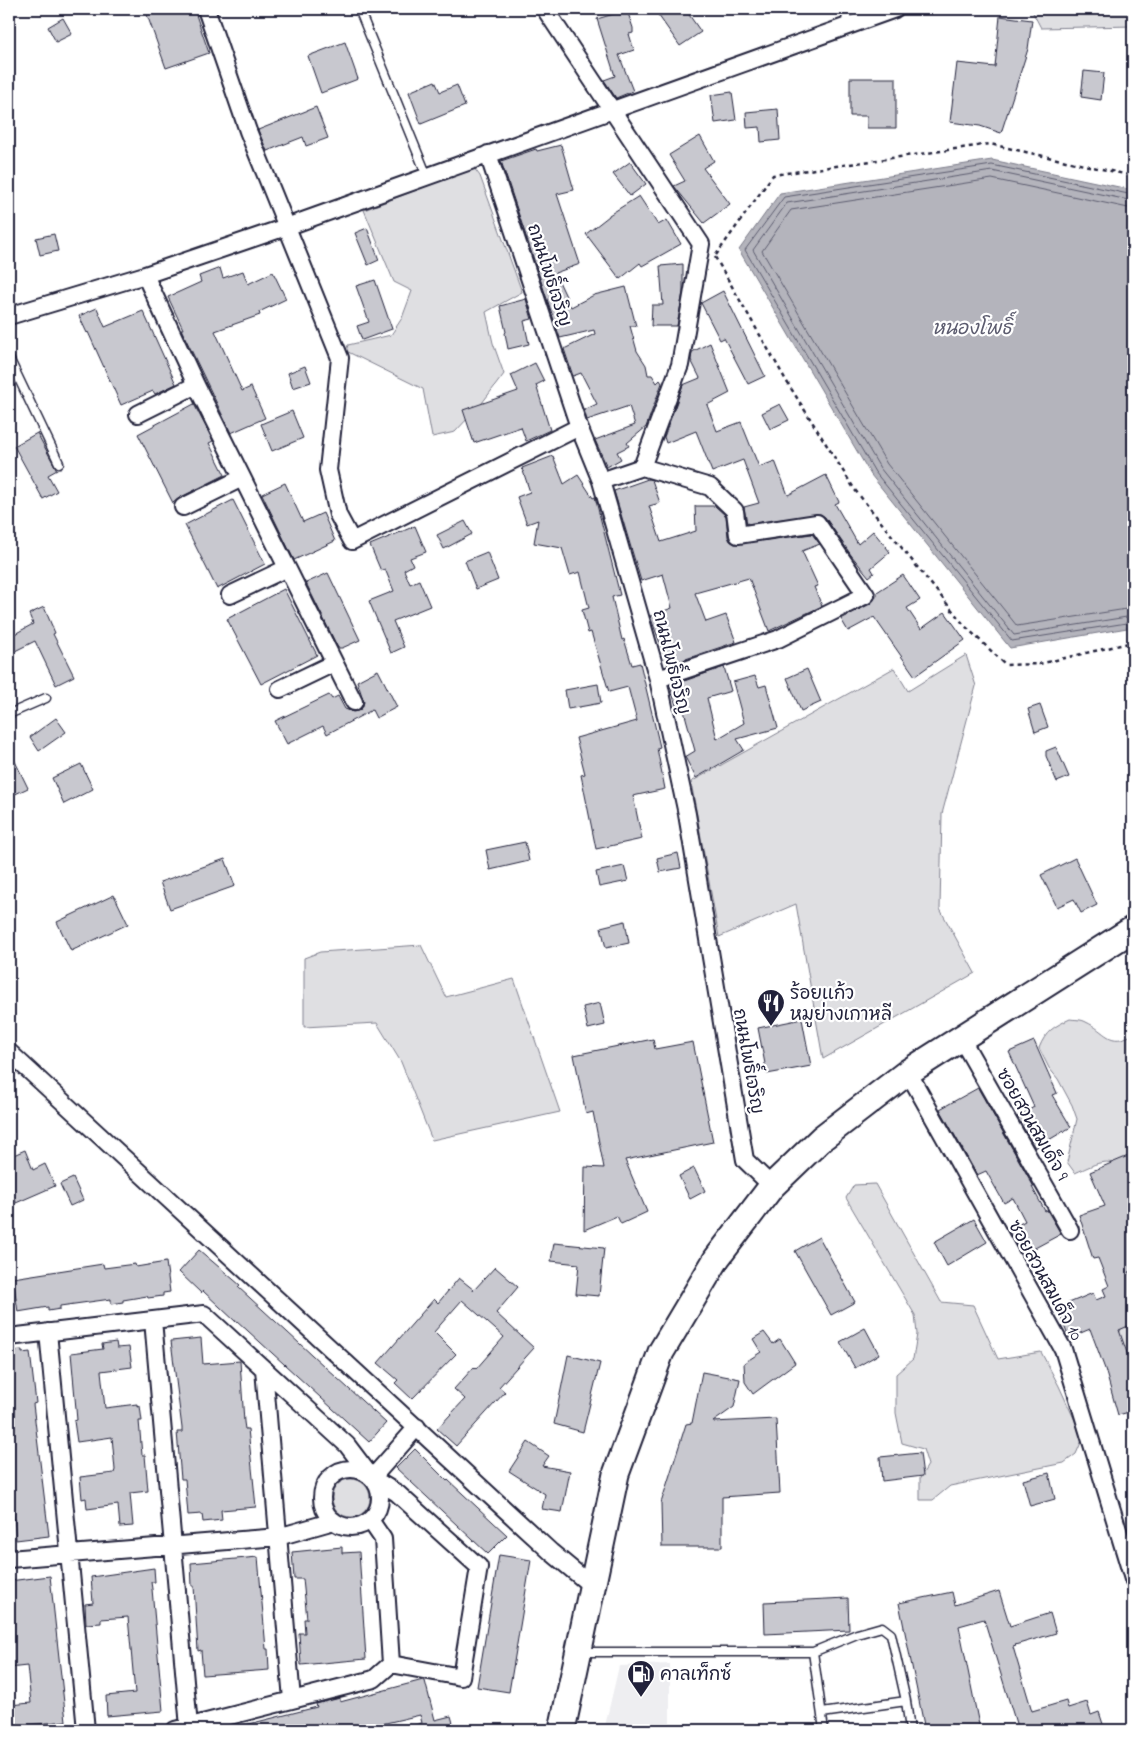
<svg xmlns="http://www.w3.org/2000/svg" width="1142" height="1739" viewBox="0 0 1142 1739" font-family="'Indie Flower','Playpen Sans Thai',sans-serif">
	<style>
		.built { fill: #eeeef1 }
		.green { fill: #dfdfe2; stroke: #80808e }
		.water { fill: #b4b4bc; stroke: #7a7a88 }
		.lines { fill: none; stroke-linecap: round; stroke-linejoin: round }
		.shore { stroke: #5c5c6f; stroke-width: 1 }
		.building { fill: #c8c8cf; stroke: #22223b }
		.service-casing { stroke: #22223b; stroke-width: 11 }
		.minor-casing { stroke: #22223b; stroke-width: 20 }
		.primary-casing { stroke: #22223b; stroke-width: 29 }
		.path { stroke: #22223b; stroke-width: 2.5; stroke-dasharray: 4 4; stroke-linecap: butt }
		.service { stroke: #fff; stroke-width: 8 }
		.minor { stroke: #fff; stroke-width: 16 }
		.primary { stroke: #fff; stroke-width: 25 }
		.labels { text-anchor: middle; stroke-width: 4.5; stroke-linejoin: round; paint-order: stroke }
		.street-label { font-size: 18px; fill: #22223b; stroke: #fff }
		.poi-label { font-size: 18px; fill: #22223b; stroke: #fff; text-anchor: start }
		.water-label { font-size: 19px; font-style: italic; fill: #5c5c6f; stroke: #fff }
	</style>
	<rect width="100%" height="100%" fill="#fff"/>
	<filter id="ink" filterUnits="userSpaceOnUse"><feTurbulence type="fractalNoise" baseFrequency=".02" numOctaves="2"/><feDisplacementMap in="SourceGraphic" scale="10" xChannelSelector="R" yChannelSelector="G"/><feConvolveMatrix kernelMatrix="1 2 1 2 8 2 1 2 1" color-interpolation-filters="sRGB"/></filter>
	<g filter="url(#ink)">
		<!-- built -->
		<path class="built" d="M670 1664V1730H604L619 1666Z"/>
		<!-- green -->
		<path class="green" d="M1031 9H1133V26L1041 28Z
			M474 168 480 176 522 292 486 312 493 343 504 374 482 403 455 432 432 437 423 389 346 351 348 345 391 335 402 318 412 291 394 282 364 210Z
			M966 655 976 686 942 814 940 909 975 973 823 1059 796 904 719 937 691 782 894 668 908 691Z
			M421 945 446 997 514 979 560 1112 432 1140 401 1062 377 1023 304 1027V958L320 952Z
			M1070 1019C1075 1020 1081 1019 1086 1022 1106 1031 1109 1048 1133 1034V1171C1105 1157 1102 1161 1075 1173L1067 1162 1077 1119 1072 1105 1058 1079 1049 1068 1039 1048C1046 1031 1053 1027 1070 1019Z
			M875 1184 941 1302 973 1305 998 1359 1041 1352 1059 1386 1083 1438 1076 1454 1064 1463 950 1486 933 1500H920V1478L928 1465 923 1449 902 1443 896 1413V1374L913 1359 917 1334 915 1315 846 1198 854 1185Z
			M1133 1319V1375L1126 1362 1119 1334 1125 1320Z
			M332 1498a19 19 0 1 1 38 0a19 19 0 1 1-38 0Z"/>
		<!-- water -->
		<path class="water" d="M992 160 1133 190V627L1010 648 871 475 739 250 780 193Z"/>
		<g class="lines">
			<!-- shore -->
			<path class="shore" d="M1133 195 992 165 784 197 745 250 875 472 1012 641 1133 622
				M1133 201 992 171 787 203 753 250 880 468 1014 635 1133 616
				M1133 209 992 179 791 210 762 251 887 464 1017 626 1133 608"/>
		</g>
		<!-- building -->
		<path class="building" d="M145 9H194L209 53 166 68Z
			M654 9H685L701 32 680 46Z
			M627 10 633 28V33L629 34 634 50 619 55 633 91 616 98 604 80 615 76 597 19Z
			M1000 16 1032 20 1028 49 1001 133 980 126 950 122 957 63 995 67Z
			M63 18 72 34 56 42 48 27Z
			M345 42 358 79 321 93 308 56Z
			M1084 71 1104 73 1101 100 1081 97Z
			M850 78H896V128H867V116H850Z
			M435 81 440 92 457 85 465 106 421 124 409 92Z
			M732 92 736 120 715 123 711 95Z
			M316 107 328 138 306 146 303 137 267 151 258 130Z
			M778 109 780 140 761 142 760 127 747 128 746 112Z
			M700 136 714 161 703 168 730 204 704 223 674 186 685 181 669 155Z
			M561 145 574 190 557 194 580 264 555 273 571 307 594 295 626 287 636 326H630L637 351 646 365 648 375H652L657 383 660 380 662 383 646 427 627 443 629 446 617 452 621 459 607 467 595 440 635 425 629 406 587 420 584 410 597 404 581 373 573 376 564 349 595 334 594 330 560 338 501 161 536 149 537 151Z
			M630 162 646 184 630 196 613 174Z
			M639 196 658 225 667 220 681 244 642 266 640 263 620 279 586 234 609 216V215Z
			M367 228 379 260 368 265 355 233Z
			M54 234 58 251 40 255 36 238Z
			M683 264V292L677 326H651L652 305H663L660 266Z
			M220 268 223 278 243 271 248 284 273 272 286 299 259 312 260 315 215 331 242 391 251 387 265 418 231 433 181 329H183L168 297 201 282 199 276Z
			M375 280 392 329 362 340 357 326 369 322 356 286Z
			M723 291 765 376 748 384 724 338 720 340 701 303Z
			M526 299 532 319 524 321 529 344 508 349 505 333 506 332 500 306Z
			M97 308 105 327 143 311 176 384 155 394 153 391 121 405 88 332 87 333 79 316Z
			M710 343 730 393 707 405 717 431 741 422 759 467 775 461 788 495 826 475 839 502 835 504 858 544 873 531 890 552 871 568 874 573 869 577 851 555 825 517 820 514 747 524 744 507 759 503 743 460 712 472 696 431 666 443 664 437 683 385 700 378 691 360 692 352Z
			M535 363 544 381 536 385 550 430 526 441 521 427 474 443 463 410 518 391 511 375Z
			M305 366 311 382 293 388 288 373Z
			M194 404 213 441 209 443 225 475 179 498 173 503 138 434Z
			M780 404 789 420 770 429 762 413Z
			M292 411 303 438 272 451 261 424Z
			M37 433 57 470 48 475 57 491 43 499 14 446Z
			M553 456 564 484 578 475 593 498 595 497 620 595 612 597 622 640 624 639 632 665 640 663 660 747 657 748 665 789 633 796 642 839 596 849 581 775 585 774 576 738 637 721 628 687 609 692 591 632 588 633 582 610 589 608 580 572 570 575 562 548 534 543 538 520 527 524 517 497 530 492 522 468Z
			M648 479 652 480 660 503 649 506 661 542 696 531 695 506H715L726 516 728 537 730 541 735 544 812 534 820 544 802 551 818 586 814 587 822 606 769 631 749 578 695 593 706 622 726 615 736 642 668 665 650 616 672 608 663 574 641 581 614 491Z
			M285 483 303 522 323 513 335 541 294 560 262 494Z
			M233 500 265 564 217 589 185 525Z
			M465 521 472 534 444 549 437 535Z
			M415 526 426 552 410 558 413 565 404 570 410 584 419 580 430 606 393 621 404 647 391 653 369 601 394 591 385 569 381 571 370 545Z
			M487 552 498 580 476 589 465 561Z
			M328 573 360 640 342 648H338L306 583Z
			M903 575 920 600 907 608 921 629 945 612 965 640 915 676 874 617 848 631 841 619 870 604 877 596V592Z
			M284 589 317 655 261 684 227 619Z
			M44 607 55 633 53 634 74 676 56 685 35 641 9 654V637L33 624 29 614Z
			M724 667 731 691 707 698 717 739 744 723 733 682 755 676 759 687 766 685 778 728 737 739 744 750 696 778 685 757 695 751 684 711 678 712 670 686Z
			M807 669 821 702 801 711 787 678Z
			M378 670 397 707 376 718 372 710 327 734 323 726 287 744 275 721 329 695 332 699 338 696 345 709 353 712 358 711 362 708 364 702 357 681Z
			M598 684 601 703 568 709 565 690Z
			M1040 705 1048 727 1035 732 1028 709Z
			M56 718 66 732 39 751 30 737Z
			M1056 747 1069 777 1057 782 1046 756V751Z
			M9 749 28 788 9 797Z
			M81 764 93 789 64 804 52 778Z
			M525 842 529 861 490 870 486 850Z
			M678 853 681 868 660 872 657 858Z
			M1075 858 1097 905 1081 913 1074 899 1057 907 1041 875Z
			M225 859 235 886 170 909 160 882Z
			M624 866 628 881 599 887 596 872Z
			M114 895 128 924 71 951 57 922Z
			M625 921 629 943 606 948 601 927Z
			M600 1003 605 1025 588 1029 583 1007Z
			M802 1019 811 1066 767 1074 758 1028Z
			M653 1039 655 1049 693 1042 713 1142 625 1160 647 1212 621 1224 617 1216 584 1230 585 1167 604 1168 593 1112 586 1114 574 1055Z
			M1034 1041 1057 1093 1052 1095 1071 1127 1035 1148 1017 1117 1034 1107 1009 1052Z
			M978 1088 1034 1187H1032L1045 1211 1047 1210 1061 1234 1022 1255 1008 1230 1025 1221 1013 1198 1004 1203 986 1171 977 1175 940 1109Z
			M25 1150 33 1170 45 1164 55 1186 16 1203 9 1187V1157Z
			M1133 1154V1271L1129 1272 1133 1282V1324L1119 1330 1133 1370V1411L1118 1415 1105 1369 1090 1329 1069 1338 1057 1308 1093 1293 1096 1300 1106 1296 1103 1289 1109 1286 1098 1258 1093 1259 1079 1215 1105 1206 1090 1172Z
			M694 1168 705 1191 690 1199 679 1176Z
			M73 1178 83 1200 70 1206 60 1184Z
			M974 1219 987 1242 947 1266 934 1242Z
			M819 1237 855 1302 831 1315 795 1251Z
			M554 1243 604 1248 599 1296 576 1294 579 1264 551 1261Z
			M199 1250 240 1285 238 1287 386 1423 369 1442 236 1320V1322L203 1291 201 1293 179 1272Z
			M166 1262 170 1292 163 1293V1296L148 1298 147 1296 123 1300V1302L111 1304V1299L60 1306V1309L48 1311V1307L18 1312 13 1278 103 1264 104 1268 135 1264 136 1267Z
			M495 1267 518 1287 496 1313 534 1348 499 1387 505 1392 456 1446 437 1429 465 1399 454 1389 474 1367 476 1369 504 1337 462 1300 434 1332 456 1354 412 1399 395 1383 398 1380 378 1363 434 1299 438 1303 459 1278 474 1290Z
			M865 1328 879 1354 855 1368 840 1342Z
			M764 1332 773 1344 780 1339 795 1363 753 1394 745 1382 744 1363 761 1352 753 1339Z
			M201 1338 203 1364 240 1361 244 1422 245 1429H248L256 1507 221 1510 222 1520 203 1522 202 1514 188 1515 185 1479H181L177 1432H182V1428L171 1341Z
			M116 1342 117 1348 129 1347 132 1367 101 1371 105 1408 137 1404V1407L140 1406 142 1421H139L142 1455H145L148 1491 130 1493 133 1526 120 1527 118 1505 87 1509 86 1498 82 1499 80 1477 114 1473 115 1470 112 1437 77 1442 74 1421 77 1420 71 1353 103 1349 102 1344Z
			M22 1350V1353L30 1352 36 1403 33 1404 49 1536 16 1540 9 1451V1351Z
			M568 1355 600 1363 583 1432 554 1424Z
			M702 1372 740 1379 734 1407 713 1422 776 1419 780 1493 722 1497V1547H662L661 1503 686 1424 692 1423Z
			M528 1442 549 1456 542 1466 570 1471 562 1512 542 1509 545 1494 509 1471Z
			M415 1449 447 1481 448 1480 507 1535 488 1554 396 1468Z
			M920 1453 923 1476 882 1481 880 1457Z
			M1049 1473 1055 1499 1030 1506 1023 1480Z
			M342 1547V1553L359 1552 366 1659 301 1665 299 1633H305L304 1619H307L303 1579H294L292 1552Z
			M499 1555 531 1560 509 1692 477 1687Z
			M258 1557 266 1649H268L269 1670 203 1675 201 1650 198 1651 194 1586H192L191 1563Z
			M154 1568 155 1582H151L152 1589 163 1711 107 1716 106 1696 135 1693 128 1617 101 1619V1623L86 1624 85 1604 93 1603 91 1577Z
			M50 1576 66 1721 9 1727V1705L31 1703 27 1666 9 1668V1581Z
			M999 1591 1010 1626 1050 1613 1056 1633 1015 1645 1016 1646 1013 1647 1032 1711 1066 1701 1068 1708 1087 1702 1091 1715 1099 1712 1105 1730H1018L984 1619 959 1626 980 1730H925L899 1603 952 1592 955 1605Z
			M848 1598 849 1630 765 1634 764 1602Z
			M423 1680 425 1681 435 1720 451 1716 455 1730H412L411 1726 422 1723 420 1715 356 1730H241V1726L317 1707 316 1704 340 1698V1702Z"/>
		<g class="lines">
			<defs>
				<path id="service" d="M359 9 427 176
					M846 26 847 9
					M9 358 59 463
					M9 714 46 698
					M582 1652H813L857 1634 882 1627 891 1634 906 1701 910 1730
					M813 1652 824 1730
					M822 1713 906 1701"/>
				<path id="minor" d="M206 9 248 131 340 358 328 470 338 515 352 541 579 427
					M545 9 701 244 680 365 642 467 601 481
					M488 154 579 427 601 481 658 679 687 814 745 1160 772 1186
					M145 275 196 385 354 702
					M9 316 145 275 286 227 895 9
					M138 414 196 385
					M642 467 710 487 735 511 738 535 817 523 866 595 778 639 658 679
					M183 507 242 478
					M230 595 287 568
					M280 689 334 663
					M961 1038 1070 1230
					M9 1052 551 1552 592 1586
					M908 1072 1063 1349 1133 1579
					M153 1320 189 1727
					M48 1332 86 1730
					M9 1337 204 1314 347 1445 372 1478 397 1493 479 1567 461 1677 391 1664
					M264 1369 292 1700
					M322 1498a29 29 0 1 1 58 0a29 29 0 1 1-58 0Z
					M372 1478 417 1427
					M9 1559 278 1537 334 1521
					M175 1730 374 1679 391 1664 383 1539 370 1520"/>
				<path id="primary" d="M562 1730 616 1474 661 1352 717 1258 772 1186 822 1138 908 1072 1133 929"/>
			</defs>
			<!-- service casing -->
			<use href="#service" class="service-casing"/>
			<!-- minor casing -->
			<use href="#minor" class="minor-casing"/>
			<!-- primary casing -->
			<use href="#primary" class="primary-casing"/>
			<!-- path -->
			<path class="path" d="M716 255 773 175 990 144 1133 176
				M715 257 787 382 855 490 965 626 1006 665 1039 664 1133 642"/>
			<!-- service -->
			<use href="#service" class="service"/>
			<!-- minor -->
			<use href="#minor" class="minor"/>
			<!-- primary -->
			<use href="#primary" class="primary"/>
		</g>
	</g>
	<!-- icons -->
	<defs>
		<symbol id="restaurant-pin" viewBox="-11 -11 22 30"><path d="M0 17L-7.5 6A9.5 9.5 0 1 1 7.5 6Z" fill="#22223b" stroke="#fff"/><path d="M-5-6h1v4h1v-4h1v4h1v-4h1v5L-1.5 .5V6h-2V.5L-5-1ZM5-6V6H3V1.5H1.5Q1.5-4 5-6Z" fill="#fff"/></symbol>
		<symbol id="fuel-pin" viewBox="-11 -11 22 30"><path d="M0 17L-7.5 6A9.5 9.5 0 1 1 7.5 6Z" fill="#22223b" stroke="#fff"/><path d="M-5.5-6h7V0h2V4h1.3V-2.5L3-4.5l.8-.8L6-3V5H2.5V1h-1V6h-7ZM-4.2-4.7v3.2H.2V-4.7Z" fill="#fff"/></symbol>
	</defs>
	<g fill-rule="evenodd">
		<use href="#restaurant-pin" x="755" y="987" width="32" height="43"/>
		<use href="#fuel-pin" x="625" y="1658" width="32" height="43"/>
	</g>
	<g class="labels">
		<!-- street labels -->
		<g class="street-label">
			<text transform="translate(550 275) rotate(72)" y="6">ถนนโพธิ์เจริญ</text>
			<text transform="translate(672 662) rotate(76)" y="6">ถนนโพธิ์เจริญ</text>
			<text transform="translate(749 1061) rotate(80)" y="6">ถนนโพธิ์เจริญ</text>
			<text transform="translate(1033 1124) rotate(60)" y="6">ซอยสวนสมเด็จ 9</text>
			<text transform="translate(1046 1280) rotate(61)" y="6">ซอยสวนสมเด็จ 10</text>
		</g>
		<!-- poi labels -->
		<g class="poi-label">
			<text x="790" y="999">ร้อยแก้ว<tspan x="790" dy="21">หมูย่างเกาหลี</tspan></text>
			<text x="660" y="1680">คาลเท็กซ์</text>
		</g>
		<!-- water labels -->
		<g class="water-label">
			<text x="972" y="334">หนองโพธิ์</text>
		</g>
	</g>
	<!-- margin -->
	<rect width="1142" height="1739" fill="none" stroke="#fff" stroke-width="30"/>
	<rect x="15" y="15" width="1112" height="1709" fill="none" stroke="#22223b" stroke-width="2" filter="url(#ink)"/>
</svg>
